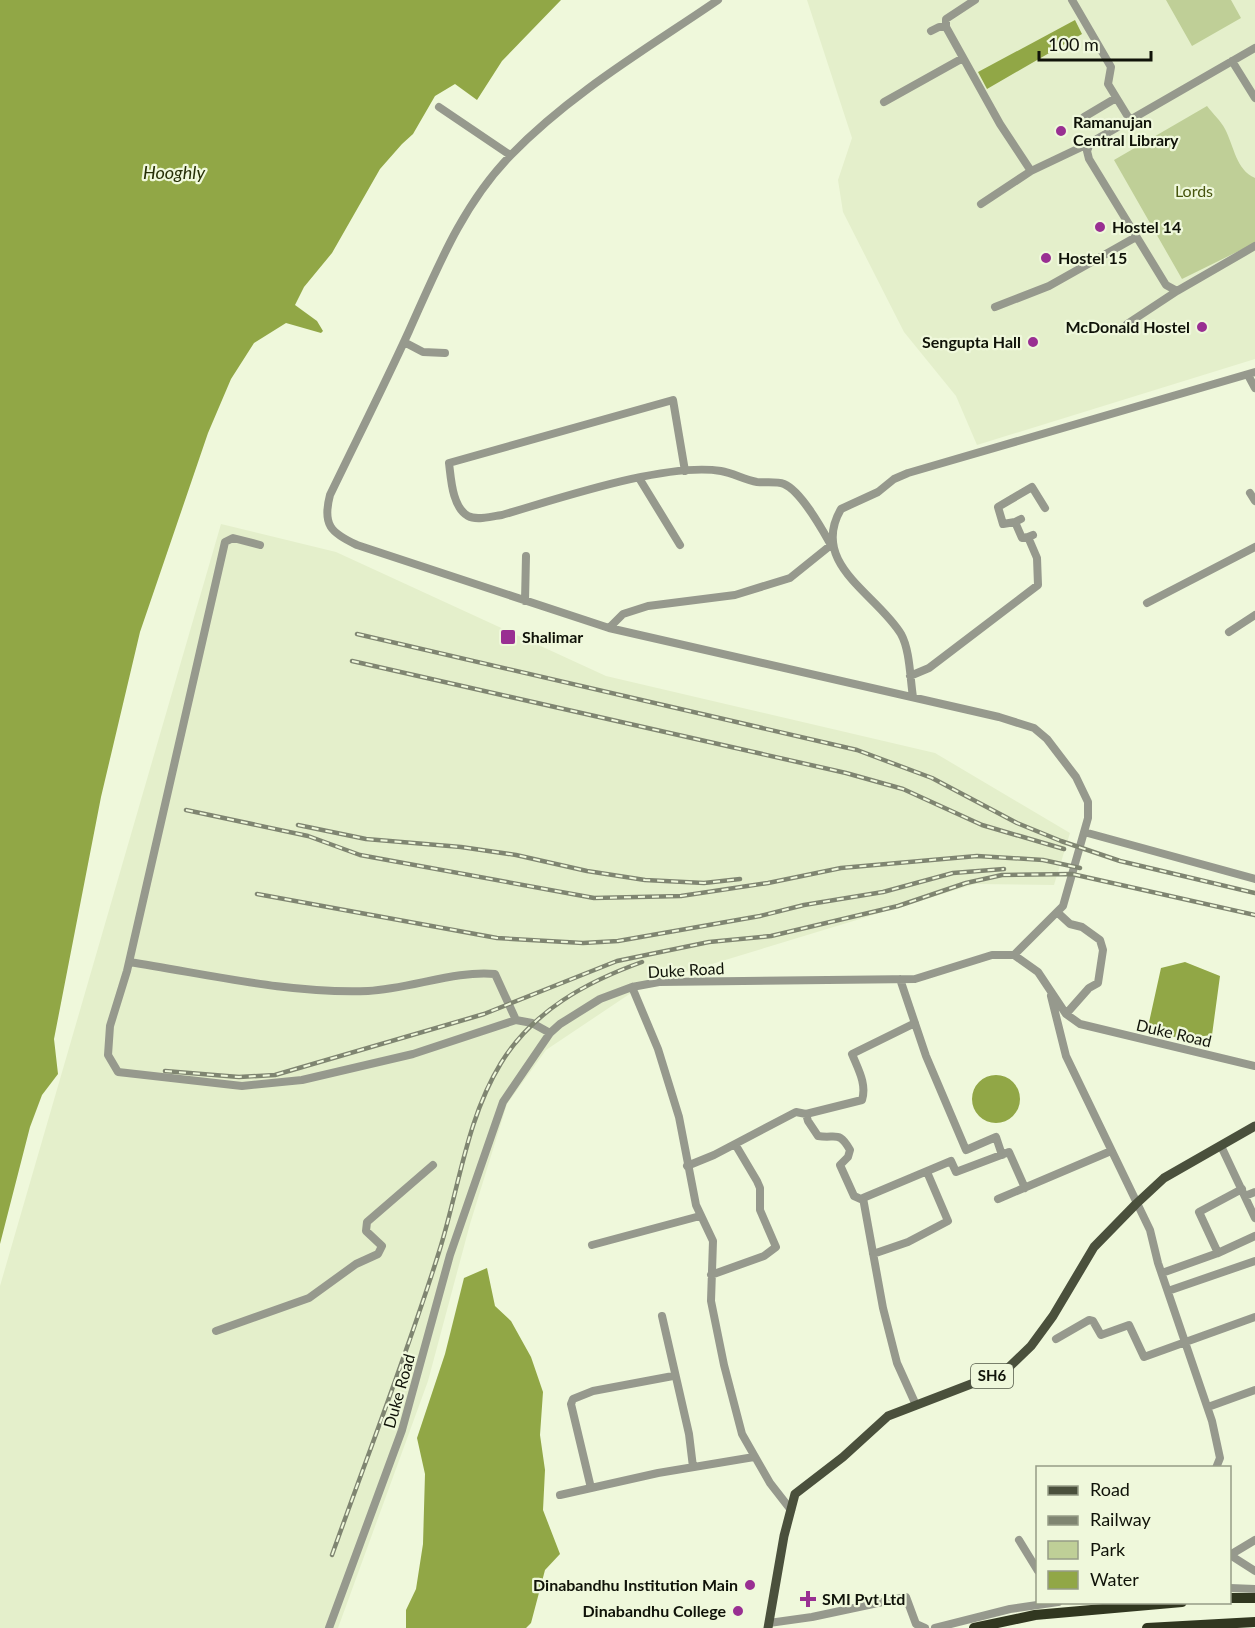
<svg xmlns="http://www.w3.org/2000/svg" width="1255" height="1628" viewBox="0 0 1255 1628" font-family="Lato,sans-serif">
	<style>
		.built { fill: #e4efcb }
		.green { fill: #bfcf97 }
		.water { fill: #91a746 }
		.lines { fill: none; stroke-linecap: round; stroke-linejoin: round }
		.minor { stroke: #96998d; stroke-width: 8 }
		.major { stroke: #4a503c; stroke-width: 9 }
		.highway { stroke: #313720; stroke-width: 10 }
		.rail-casing { stroke: #7f8571; stroke-width: 4.5 }
		.rail { stroke: #eff8db; stroke-width: 2; stroke-dasharray: 7; stroke-linecap: butt }
		.poi-dot { fill: #992f92; stroke: #eff8db; stroke-width: 2 }
		.labels { text-anchor: middle; stroke-width: 4.5; stroke-linejoin: round; paint-order: stroke }
		.shield { fill: #eff8db; stroke: #535848; stroke-width: 1.5 }
		.shield-label { font-size: 15px; font-weight: bold; fill: #101309 }
		.poi-label { font-size: 16px; font-weight: bold; fill: #101309; stroke: #eff8db; text-anchor: start }
		.park-label { font-size: 16px; fill: #47560e; stroke: #eff8db }
		.street-label { font-size: 16px; fill: #101309; stroke: #eff8db }
		.water-label { font-size: 18px; font-style: italic; fill: #273007; stroke: #eff8db }
	</style>
	<rect width="100%" height="100%" fill="#eff8db"/>
	<!-- built -->
	<path class="built" d="M807 0H1255V359L977 445 956 396 904 332 843 212 838 180 852 138Z
		M221 524 336 552 606 676 935 753 1070 833 1054 885 975 884 643 985 546 1050 507 1104 470 1224 428 1381 338 1628H0V1286Z"/>
	<!-- green -->
	<path class="green" d="M1166 0H1231L1241 18 1192 46Z
		M1207 106C1213 114 1221 121 1225 129 1234 146 1236 170 1255 178V243L1182 279 1114 160Z"/>
	<!-- water -->
	<path class="water" d="M0 0H561L502 61 477 100 455 84 435 96 413 134 402 144 380 169 332 253 304 287 295 305 317 321 323 331 321 333 286 323 254 343 231 379 208 433 140 632 101 797 54 1039 58 1074 42 1095 30 1127 0 1244Z
		M1075 20 1082 34 987 89 978 72Z
		M1185 962 1220 976 1212 1035 1180 1039 1148 1027 1161 968Z
		M972 1099a24 24 0 1 1 48 0a24 24 0 1 1-48 0Z
		M487 1268 495 1306 511 1321 531 1357 543 1392 540 1435 545 1470 543 1510 560 1554 545 1570 531 1623 526 1628H406V1610L416 1589 423 1544 425 1474 417 1438 445 1354 464 1278Z"/>
	<g class="lines">
		<!-- minor -->
		<path class="minor" d="M718 0C648 48 571 93 511 155 462 205 437 269 409 331 384 386 356 441 330 495 322 525 331 533 357 545L609 628 999 717 1034 728 1047 739 1076 777 1088 802V818L1063 906 1014 955
			M1072 0 1111 67 1108 84 1130 120
			M946 27V19L975 0
			M931 31 939 27H946L1000 124 1031 171 1090 143
			M1255 48 1090 143 1087 151 1089 159 1166 285 1177 291 1255 246
			M1232 61 1255 98
			M884 102 963 58
			M439 107 510 155
			M1084 117 1116 98
			M981 204 1031 171
			M995 307 1049 286 1136 237
			M1127 324 1177 291
			M404 342 423 352 445 353
			M1248 375 1255 388
			M639 478 680 545
			M1250 493 1255 501
			M1021 519 1015 522 1022 538 1028 537
			M1015 522 1003 524 998 507 1032 487 1045 508
			M260 545 233 538 225 542 127 971 110 1026 108 1055 118 1072 242 1086 302 1080 413 1054 516 1020 532 1023 550 1033
			M525 601 526 556
			M1147 603 1255 547
			M609 628 623 614 648 606 735 595 790 578 831 545C822 529 801 491 784 484 776 481 765 483 757 482 745 480 733 473 721 471 665 462 558 499 502 515 492 516 477 521 468 516 452 507 451 478 449 463L673 400 685 471
			M1229 632 1255 615
			M910 676 929 668 1038 585 1037 558 1028 537 1033 535
			M913 697C910 678 910 650 901 634 877 594 809 564 841 509L878 492 894 479 908 473 1255 372
			M1084 832 1255 879
			M1057 912 1070 924 1082 927 1100 940 1103 950 1098 983 1089 988 1066 1014
			M129 962C207 974 288 994 368 991 410 989 456 970 495 974L516 1020
			M900 979 926 1056 966 1150 996 1137 1002 1155
			M632 987 658 1049 679 1117 696 1205 713 1241 711 1301 724 1365 742 1434 770 1483 791 1510
			M1051 996 1066 1056 1150 1230 1158 1263 1212 1421 1220 1458 1216 1468
			M806 1114 808 1121 818 1136C836 1139 839 1130 850 1150L848 1157 840 1165 854 1196 863 1200
			M1221 1146 1255 1218
			M687 1166 714 1155 796 1112 806 1114 862 1100C867 1084 858 1069 852 1054L915 1023
			M1245 1196 1255 1192
			M998 1199 1111 1151
			M592 1245 700 1216
			M1218 1253 1199 1212 1242 1189
			M873 1254 908 1242 948 1221 927 1172
			M1162 1273 1218 1253 1255 1236
			M711 1275 764 1256 776 1247 760 1210V1188L757 1181 735 1144
			M1168 1291 1255 1261
			M662 1316 689 1434 693 1467
			M216 1331 309 1298 356 1264 378 1254 382 1246 366 1231 367 1222 433 1165
			M1056 1339 1089 1320 1093 1321 1101 1335 1129 1325 1144 1357 1255 1317
			M916 1405 897 1363 883 1308 863 1198 951 1161 956 1172 1009 1152 1025 1188
			M1208 1407 1255 1390
			M591 1488 571 1404 573 1399 593 1391 673 1376
			M560 1495 658 1473 754 1457
			M1019 1540 1038 1571
			M1230 1555 1255 1571
			M1230 1555 1255 1540
			M1230 1588 1255 1589
			M769 1623 812 1617 906 1597 916 1624 925 1628
			M329 1628 402 1430 450 1255 503 1102 550 1033 560 1024 600 999 632 987 659 982 915 979 992 955H1014L1038 972 1066 1014 1080 1024 1255 1066
			M935 1628 1010 1609 1058 1602"/>
		<!-- major -->
		<path class="major" d="M768 1628 784 1536 795 1494 843 1457 888 1416 1005 1371 1031 1346 1053 1316 1094 1247 1136 1204 1164 1178 1255 1126"/>
		<!-- highway -->
		<path class="highway" d="M1230 1598H1255
			M974 1628 1035 1615 1182 1602
			M1147 1628 1255 1622"/>
		<defs>
			<path id="rail" d="M357 634 857 750 932 778 1017 823 1061 841 1120 861 1255 893
				M352 661 846 773 903 789 982 825 1064 849
				M186 810 308 836 360 855 594 898 681 896 768 883 841 868 977 856 1043 860 1080 868
				M298 825 366 839 461 847 516 855 587 871 645 880 704 883 740 879
				M257 894 497 938 583 943 618 941 760 916 804 905 883 892 953 873 1004 869
				M165 1071 239 1077 275 1075 484 1014 617 961 709 942 771 936 898 906 966 883 1002 875 1072 874 1255 915
				M332 1555C368 1454 407 1354 439 1252 459 1189 466 1120 501 1063 533 1011 586 982 642 962"/>
		</defs>
		<!-- rail casing -->
		<use href="#rail" class="rail-casing"/>
		<!-- rail -->
		<use href="#rail" class="rail"/>
	</g>
	<!-- markers -->
	<g class="poi-dot">
		<circle cx="1061" cy="131" r="6"/>
		<circle cx="1100" cy="227" r="6"/>
		<circle cx="1046" cy="258" r="6"/>
		<circle cx="1202" cy="327" r="6"/>
		<circle cx="1033" cy="342" r="6"/>
		<rect x="500" y="629" width="16" height="16" rx="3"/>
		<circle cx="750" cy="1585" r="6"/>
		<path d="M805 1590h6v6h6v6h-6v6h-6v-6h-6v-6h6z"/>
		<circle cx="738" cy="1611" r="6"/>
	</g>
	<g class="labels">
		<!-- shield labels -->
		<rect class="shield" x="971" y="1364" width="42" height="24" rx="4.5"/>
		<g class="shield-label">
			<text x="992" y="1381">SH6</text>
		</g>
		<!-- poi labels -->
		<g class="poi-label">
			<text x="1073" y="128">Ramanujan<tspan x="1073" dy="18">Central Library</tspan></text>
			<text x="1112" y="233">Hostel 14</text>
			<text x="1058" y="264">Hostel 15</text>
			<text x="1190" y="333" text-anchor="end">McDonald Hostel</text>
			<text x="1021" y="348" text-anchor="end">Sengupta Hall</text>
			<text x="522" y="643">Shalimar</text>
			<text x="738" y="1591" text-anchor="end">Dinabandhu Institution Main</text>
			<text x="822" y="1605">SMI Pvt Ltd</text>
			<text x="726" y="1617" text-anchor="end">Dinabandhu College</text>
		</g>
		<!-- park labels -->
		<g class="park-label">
			<text x="1194" y="197">Lords</text>
		</g>
		<!-- street labels -->
		<g class="street-label">
			<text transform="translate(686 970) rotate(-3)" y="6">Duke Road</text>
			<text transform="translate(1174 1033) rotate(13)" y="6">Duke Road</text>
			<text transform="translate(399 1391) rotate(-74)" y="6">Duke Road</text>
		</g>
		<!-- water labels -->
		<g class="water-label">
			<text x="174" y="179">Hooghly</text>
		</g>
	</g>
	<!-- legend -->
	<rect x="1036" y="1466" width="195" height="138" fill="#eff8db" stroke="#969c87" stroke-width="1.5"/>
	<rect x="1048" y="1486" width="30" height="9" fill="#4a503c" stroke="#969c87" stroke-width="1.5"/>
	<text x="1090" y="1496" font-size="18" fill="#101309">Road</text>
	<rect x="1048" y="1516" width="30" height="9" fill="#7f8571" stroke="#969c87" stroke-width="1.5"/>
	<text x="1090" y="1526" font-size="18" fill="#101309">Railway</text>
	<rect x="1048" y="1541" width="30" height="18" fill="#bfcf97" stroke="#969c87" stroke-width="1.5"/>
	<text x="1090" y="1556" font-size="18" fill="#101309">Park</text>
	<rect x="1048" y="1571" width="30" height="18" fill="#91a746" stroke="#969c87" stroke-width="1.5"/>
	<text x="1090" y="1586" font-size="18" fill="#101309">Water</text>
	<!-- scale -->
	<path d="M1039 51v9h112v-9" fill="none" stroke="#101309" stroke-width="3"/>
	<text x="1048" y="51" font-size="18" fill="#101309" stroke="#eff8db" stroke-width="4.5" paint-order="stroke">100 m</text>
</svg>
